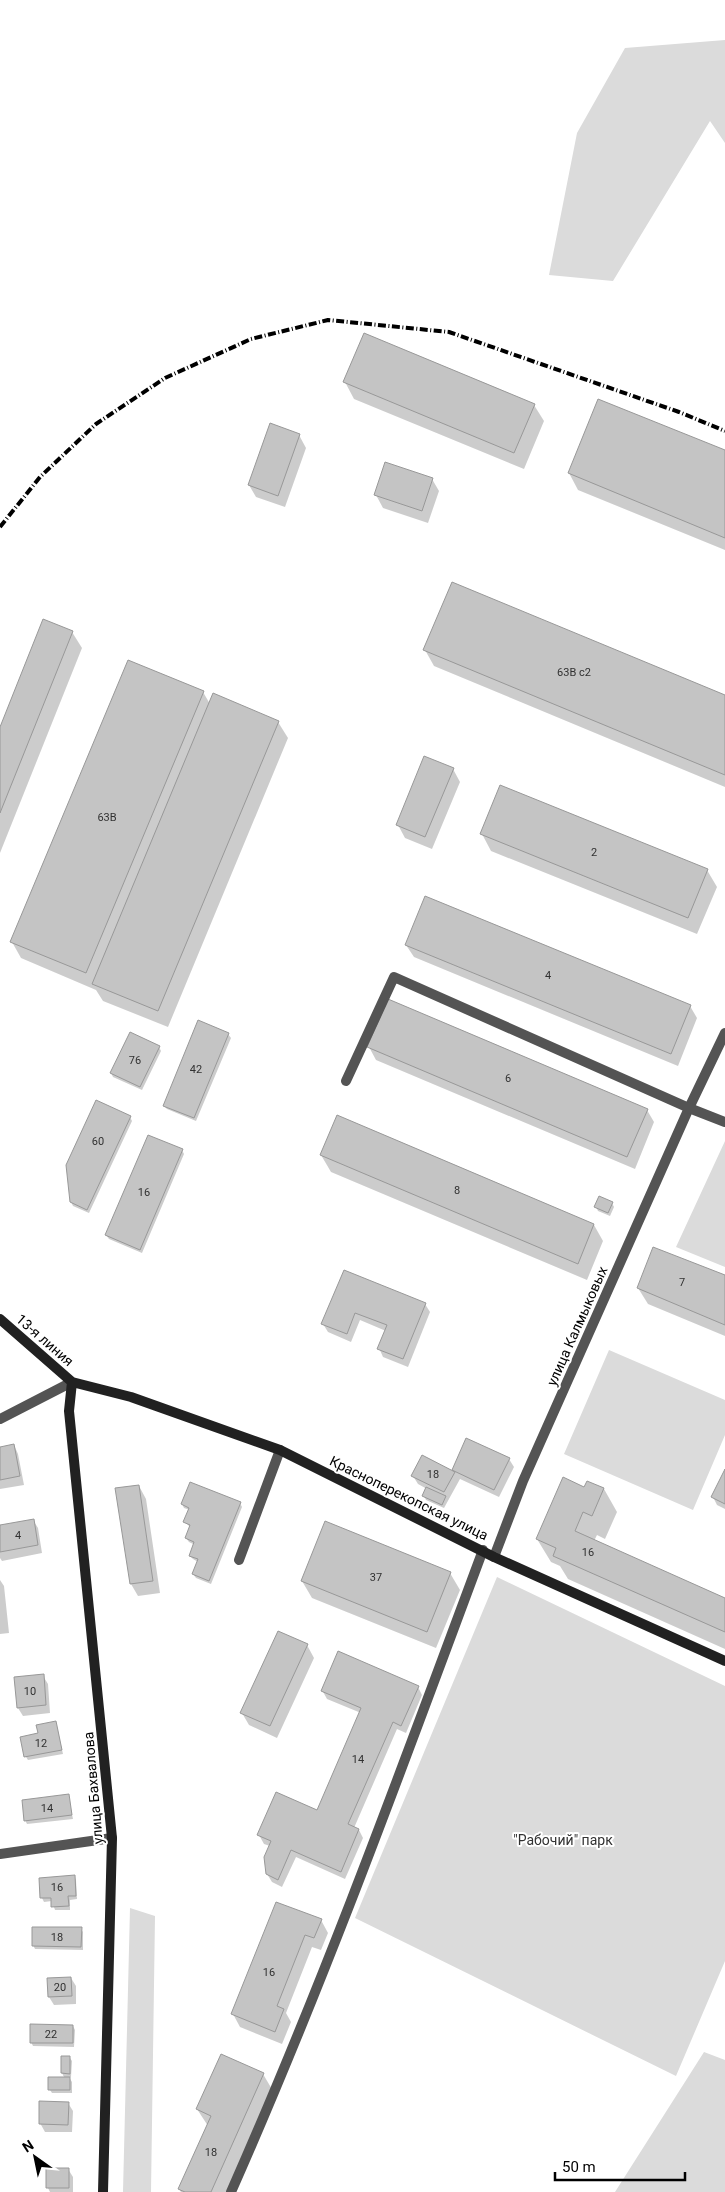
<svg xmlns="http://www.w3.org/2000/svg" width="725" height="2192" viewBox="0 0 725 2192" font-family="Roboto,sans-serif">
	<style>
		.green { fill: #dbdbdb }
		.shadow { fill: #0003 }
		.building { fill: #c4c4c4; stroke: #989898 }
		.lines { fill: none; stroke-linecap: round; stroke-linejoin: round }
		.lane { stroke: #545454; stroke-width: 10 }
		.street { stroke: #545454; stroke-width: 10 }
		.secondary { stroke: #212121; stroke-width: 10 }
		.rail { stroke: #000; stroke-width: 4; stroke-dasharray: 8 2.5 1 2.5; stroke-linecap: butt }
		.labels { text-anchor: middle; stroke-width: 4; stroke-linejoin: round; paint-order: stroke }
		.number-label { font-size: 11px; fill: #313131 }
		.street-label { font-size: 14px; fill: #000; stroke: #fff }
		.park-label { font-size: 14px; fill: #323232; stroke: #fff }
	</style>
	<rect width="100%" height="100%" fill="#fff"/>
	<!-- green -->
	<path class="green" d="M725 40V143L710 121 613 281 549 275 577 133 625 48Z
		M725 1141V1267L676 1247Z
		M609 1350 725 1400V1435L693 1510 564 1454Z
		M497 1577 725 1686V1961L676 2076 355 1918Z
		M130 1908 155 1916 151 2192H123Z
		M704 2052 725 2060V2192H615Z"/>
	<!-- shadow -->
	<path class="shadow" d="M345 382 534 405 544 421 524 469 354 399Z
		M599 400 725 452V550L578 490 569 473Z
		M299 435 306 448 285 507 256 497 249 485Z
		M432 479 439 491 428 523 383 508 376 495Z
		M72 632 82 648 0 853V731Z
		M425 650 725 696V787L434 666Z
		M203 692 210 704 278 722 288 738 168 1027 103 1001 96 990 21 958 12 942Z
		M453 769 460 782 432 849 405 838 398 825Z
		M482 834 707 870 717 887 697 934 491 851Z
		M406 945 690 1006 697 1018 678 1066 414 957Z
		M228 1034 231 1038 196 1121 167 1109 164 1106Z
		M159 1047 161 1051 142 1090 113 1077 111 1073Z
		M369 1047 647 1110 654 1122 635 1169 376 1060Z
		M130 1117 132 1121 89 1213 73 1206 71 1202Z
		M182 1150 184 1154 142 1253 109 1239 106 1235Z
		M321 1155 594 1225 603 1241 587 1280 331 1172Z
		M612 1203 614 1207 610 1216 598 1211 596 1207Z
		M344 1271 425 1304 430 1312 408 1367 383 1357 379 1348 386 1331 360 1320 351 1342 328 1332 323 1324Z
		M725 1277V1336L648 1304 638 1288Z
		M467 1440 509 1459 514 1467 499 1497 460 1479 444 1508 426 1500 424 1496 427 1489 418 1484 413 1476 452 1472Z
		M14 1445 18 1454 24 1485 0 1489V1448Z
		M725 1472V1509L717 1505 713 1497Z
		M139 1486 146 1499 160 1593 138 1596 131 1584Z
		M585 1489H604L617 1512 605 1539 597 1535 594 1541 725 1599V1649L568 1579 560 1566 551 1562 537 1539Z
		M240 1503 242 1507 211 1584 196 1578 193 1574 198 1562 193 1559 190 1556 195 1545 189 1542 186 1538 191 1528 185 1522 190 1510 184 1508 182 1504Z
		M33 1520 38 1528 42 1553 2 1561 0 1558V1526Z
		M450 1573 460 1590 436 1648 312 1598 302 1581Z
		M0 1580 4 1586 9 1633 0 1634Z
		M307 1645 314 1658 277 1738 249 1725 242 1713Z
		M43 1676 48 1684 50 1713 23 1716 18 1708Z
		M418 1687 422 1695 406 1733 397 1729 354 1828 359 1830 363 1838 345 1879 296 1857 282 1887 272 1882 267 1874 270 1846 264 1844 259 1835 317 1812 361 1713 327 1699 322 1690Z
		M56 1723 63 1754 28 1760 26 1757 39 1734Z
		M68 1795 73 1819 27 1824 25 1820Z
		M74 1876 76 1880 77 1899 70 1900V1910H55L52 1901 44 1902 42 1898 40 1879Z
		M277 1903 321 1920 328 1933 321 1950 312 1947 286 2013 291 2022 282 2044 240 2027 233 2014Z
		M81 1929 83 1932V1950L35 1949 33 1945Z
		M71 1978 76 1986V2004L54 2005 49 1997Z
		M73 2026 75 2030 74 2047 33 2046 31 2042Z
		M70 2058 72 2061 71 2077H69L72 2082V2093H52L50 2090 65 2079 62 2073Z
		M263 2074 273 2091 227 2192H181L179 2189 208 2126 197 2109Z
		M68 2103 73 2111 72 2132H45L40 2123Z
		M48 2169H68L73 2177V2192H50L48 2188Z"/>
	<!-- building -->
	<path class="building" d="M364 333 535 404 514 453 343 382Z
		M598 399 725 450V538L568 473Z
		M270 423 300 434 278 496 248 485Z
		M385 462 433 478 422 511 374 495Z
		M452 582 725 695V775L423 650Z
		M43 619 73 631 0 813V727Z
		M128 660 204 691 86 973 10 942Z
		M213 693 279 721 158 1011 92 984Z
		M424 756 454 768 425 837 396 825Z
		M500 785 708 869 688 918 480 834Z
		M425 896 691 1005 671 1054 405 945Z
		M388 999 648 1109 627 1157 367 1047Z
		M198 1020 229 1033 194 1118 163 1106Z
		M130 1032 160 1046 140 1087 110 1073Z
		M96 1100 131 1116 87 1210 70 1202 66 1165Z
		M337 1115 594 1224 578 1264 320 1155Z
		M148 1135 183 1149 140 1250 105 1235Z
		M599 1196 613 1202 608 1213 594 1207Z
		M653 1247 725 1275V1325L637 1288Z
		M344 1270 426 1303 403 1359 377 1349 387 1325 355 1313 347 1334 321 1324Z
		M466 1438 510 1458 494 1490 452 1470Z
		M14 1444 20 1476 0 1480V1447Z
		M422 1455 455 1472 444 1492 411 1476Z
		M725 1469V1504L711 1497Z
		M563 1477 584 1487 587 1481 604 1488 592 1516 583 1512 575 1531 725 1598V1632L553 1556 556 1548 536 1539Z
		M190 1482 241 1502 209 1581 192 1574 198 1559 189 1556 194 1542 185 1538 190 1525 183 1522 189 1508 181 1504Z
		M139 1485 153 1581 130 1584 115 1488Z
		M426 1487 446 1496 442 1505 422 1496Z
		M34 1519 38 1545 0 1552V1525Z
		M325 1521 451 1572 427 1632 301 1581Z
		M278 1631 308 1644 270 1726 240 1713Z
		M338 1651 419 1686 401 1726 393 1722 348 1824 359 1829 341 1872 291 1850 278 1880 266 1874 264 1857 271 1841 257 1835 276 1792 317 1810 361 1708 321 1691Z
		M44 1674 46 1705 17 1708 14 1677Z
		M56 1721 62 1750 24 1757 20 1737 38 1733 36 1725Z
		M69 1794 72 1815 24 1821 22 1800Z
		M75 1875 76 1896H68L69 1906 51 1907V1898H40L39 1878Z
		M276 1902 322 1919 314 1938 305 1935 277 2006 284 2009 275 2032 231 2014Z
		M32 1927H82L81 1947 32 1946Z
		M71 1977 72 1996 48 1997 47 1978Z
		M30 2024 73 2025V2043H30Z
		M221 2054 264 2073 211 2192H185L178 2189 211 2116 196 2109Z
		M61 2056H70V2074L61 2073Z
		M48 2077H70V2090H48Z
		M39 2101 69 2102 68 2125 39 2124Z
		M46 2168H69V2188H46Z"/>
	<g class="lines">
		<!-- lane -->
		<path class="lane" d="M494 1557 523 1481 689 1108 725 1033
			M239 1560 280 1450
			M231 2192C324 1982 403 1765 483 1550"/>
		<!-- street -->
		<path class="street" d="M346 1081 394 977 689 1108 725 1122
			M0 1419 72 1382
			M0 1854 112 1838"/>
		<!-- secondary -->
		<path class="secondary" d="M0 1319 72 1382 131 1397 280 1450 494 1557 725 1661
			M72 1382 69 1411 112 1838 103 2192"/>
		<!-- rail -->
		<path class="rail" d="M0 527 40 477 96 424 165 378 251 339 328 320 449 332 679 412 725 431"/>
	</g>
	<g class="labels">
		<!-- number labels -->
		<g class="number-label">
			<text x="574" y="676">63В с2</text>
			<text x="107" y="821">63В</text>
			<text x="594" y="856">2</text>
			<text x="548" y="979">4</text>
			<text x="135" y="1064">76</text>
			<text x="196" y="1073">42</text>
			<text x="508" y="1082">6</text>
			<text x="98" y="1145">60</text>
			<text x="457" y="1194">8</text>
			<text x="144" y="1196">16</text>
			<text x="682" y="1286">7</text>
			<text x="433" y="1478">18</text>
			<text x="18" y="1539">4</text>
			<text x="588" y="1556">16</text>
			<text x="376" y="1581">37</text>
			<text x="30" y="1695">10</text>
			<text x="41" y="1747">12</text>
			<text x="358" y="1763">14</text>
			<text x="47" y="1812">14</text>
			<text x="57" y="1891">16</text>
			<text x="57" y="1941">18</text>
			<text x="269" y="1976">16</text>
			<text x="60" y="1991">20</text>
			<text x="51" y="2038">22</text>
			<text x="211" y="2156">18</text>
		</g>
		<!-- street labels -->
		<g class="street-label">
			<text transform="translate(577 1326) rotate(-66)" y="5">улица Калмыковых</text>
			<text transform="translate(45 1340) rotate(41)" y="5">13-я линия</text>
			<text transform="translate(409 1498) rotate(26)" y="5">Красноперекопская улица</text>
			<text transform="translate(93 1788) rotate(-95)" y="5">улица Бахвалова</text>
		</g>
		<!-- park labels -->
		<g class="park-label">
			<text x="563" y="1845">"Рабочий" парк</text>
		</g>
	</g>
	<!-- north arrow -->
	<g transform="translate(35 2157) rotate(327)" stroke="#ffffff" stroke-width="4" paint-order="stroke">
	<path d="M0-4L9 19L0 12L-9 19Z" fill="#000000"/>
	<text y="-8" font-size="14" font-weight="bold" text-anchor="middle" fill="#000000">N</text>
	</g>
	<!-- scale -->
	<path d="M555 2172v8h130v-8" fill="none" stroke="#000000" stroke-width="2.5"/>
	<text x="562" y="2172" font-size="15" fill="#000000" stroke="#ffffff" stroke-width="4" paint-order="stroke">50 m</text>
</svg>
